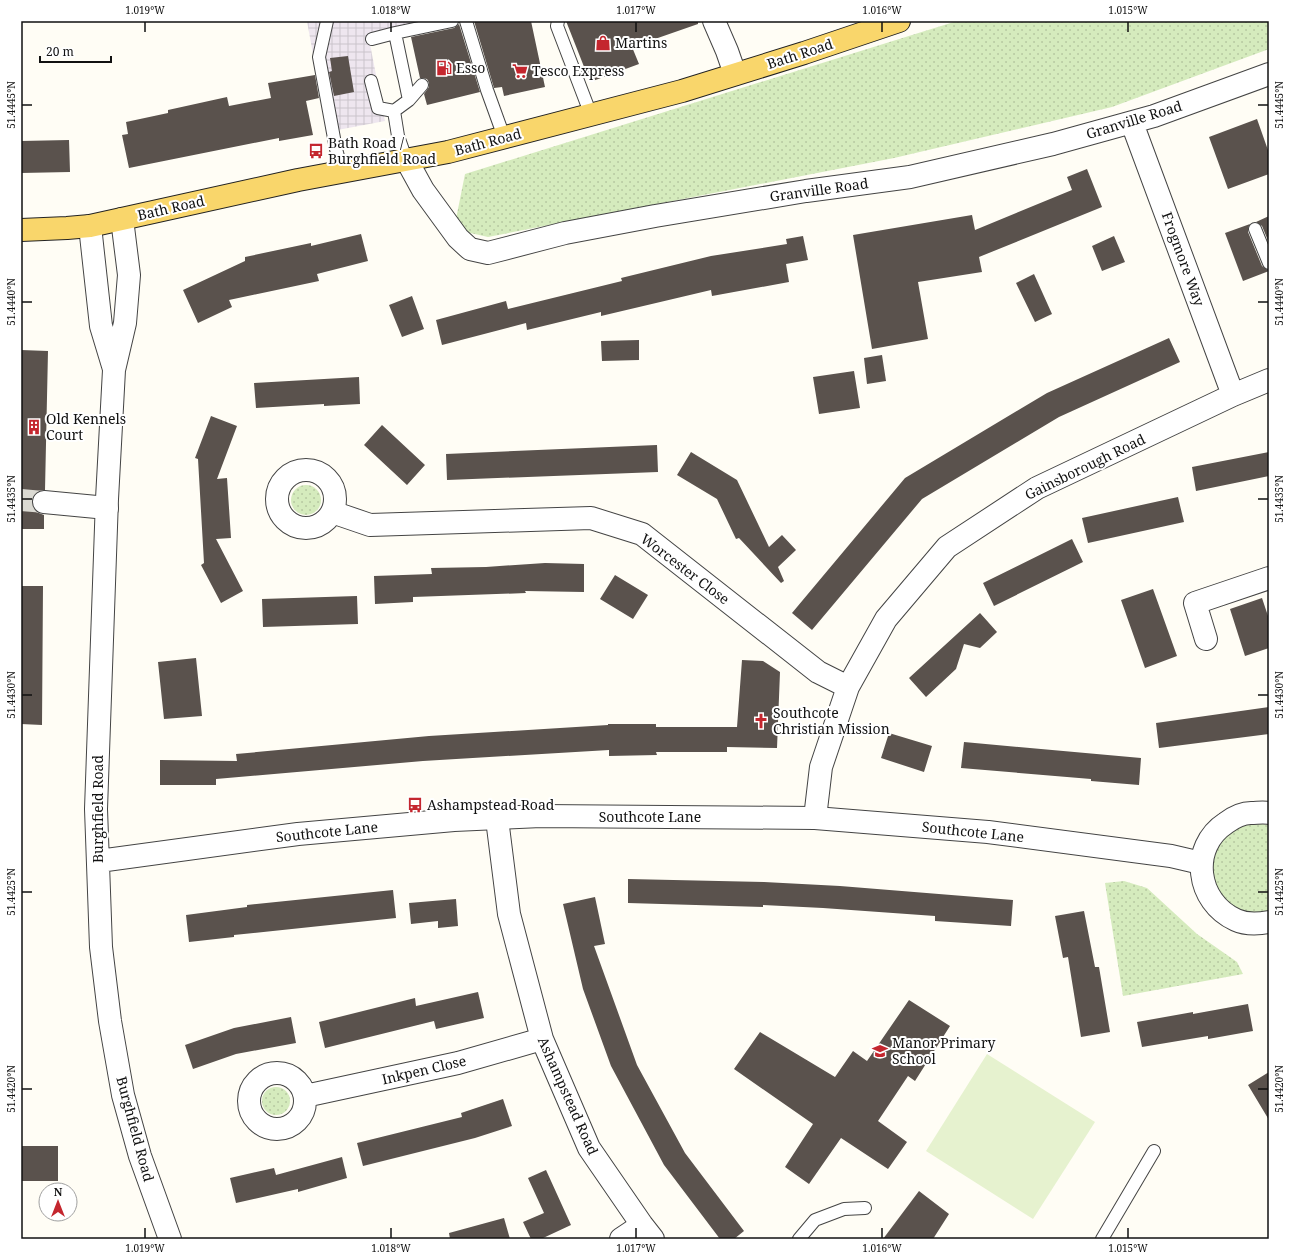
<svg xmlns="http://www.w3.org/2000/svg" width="1290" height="1260" viewBox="0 0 1290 1260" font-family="'Noto Serif',serif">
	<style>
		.industrial { fill: url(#industrial-grid) }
		.grass { fill: url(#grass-dots) }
		.pitch { fill: #e6f2cf }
		.building { fill: #5a524d }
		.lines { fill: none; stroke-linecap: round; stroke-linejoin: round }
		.minor-tunnel { stroke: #dbdad3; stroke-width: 22; stroke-dasharray: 22 11; stroke-linecap: butt }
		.service-casing { stroke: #444; stroke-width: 14 }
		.minor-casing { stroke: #444; stroke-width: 24 }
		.tertiary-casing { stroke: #444; stroke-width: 24 }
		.primary-casing { stroke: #222; stroke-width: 24 }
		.service { stroke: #fff; stroke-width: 12 }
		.minor { stroke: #fff; stroke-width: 22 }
		.tertiary { stroke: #fff; stroke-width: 22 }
		.primary { stroke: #f9d66b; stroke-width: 22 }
		.ticks { fill: none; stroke: #111; stroke-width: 1.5 }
		.labels { text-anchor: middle; stroke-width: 4; stroke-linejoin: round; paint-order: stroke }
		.poi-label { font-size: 14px; fill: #111; stroke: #fff; text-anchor: start }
		.street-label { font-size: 14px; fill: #111; stroke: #fff }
		.neatline { fill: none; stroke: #111; stroke-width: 1.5 }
		.ticks-label { font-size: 10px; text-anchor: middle; fill: #111 }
	</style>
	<defs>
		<pattern id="industrial-grid" width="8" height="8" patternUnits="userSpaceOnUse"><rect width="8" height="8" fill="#eee6ef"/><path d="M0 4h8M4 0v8" fill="none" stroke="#cbc4cc"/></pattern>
		<pattern id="grass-dots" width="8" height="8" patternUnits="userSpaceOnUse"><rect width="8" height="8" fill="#d5ebbd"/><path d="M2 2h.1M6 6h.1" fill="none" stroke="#b6c8a1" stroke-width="1.8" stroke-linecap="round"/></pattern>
	</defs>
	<rect width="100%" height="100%" fill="#fffdf5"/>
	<!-- industrial -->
	<path class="industrial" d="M307 21H423L368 34 385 121 327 132Z"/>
	<!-- grass -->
	<path class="grass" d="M957 21H1269V49L1112 107 894 158 488 237 466 232 456 219 465 174Z
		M291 500a15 15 0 1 1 30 0a15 15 0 1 1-30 0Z
		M1256 823 1269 825V913C1261 913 1251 915 1244 912 1210 902 1200 855 1230 833 1238 827 1246 825 1256 823Z
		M1124 881 1147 888 1197 934 1237 962 1243 974 1123 996 1105 883Z
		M262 1101a14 14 0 1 1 28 0a14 14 0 1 1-28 0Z"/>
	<!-- pitch -->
	<path class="pitch" d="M987 1054 1095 1122 1033 1219 926 1151Z"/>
	<!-- building -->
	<path class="building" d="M474 21H531L545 87 504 96 502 87 494 88Z
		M566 21H698V24L632 47 639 64 590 82Z
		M459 24 480 92 427 105 424 94 429 87V83L427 79 420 78 411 37 454 28Z
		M348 56 354 92 334 96 329 72 332 71 330 58Z
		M315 75 319 98 306 101 313 135 279 141V138L129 168 122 135 128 134 126 122 168 113V110L227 97 229 106 271 98 268 83Z
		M1257 119 1269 153V174L1228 189 1209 137Z
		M69 140 70 172 21 173V141Z
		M1087 169 1102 207 979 257 982 272 918 282 928 339 872 349 853 235 972 215 975 230 1072 190 1067 177Z
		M1269 216V243L1262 226 1256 222Z
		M1250 224 1248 228V232L1262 266 1269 271 1243 281 1225 233Z
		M361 234 368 261 317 274 319 281 229 300 232 307 198 323 183 290 245 261V257L311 243V246Z
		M803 236 808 260 786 264 789 282 712 296 711 290 601 316V312L527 330 526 323 442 345 436 320 506 301 508 309 622 281 621 278 711 256 787 244 786 239Z
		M1114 236 1125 262 1102 271 1092 246Z
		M1034 274 1052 314 1035 322 1016 283Z
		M412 296 424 329 402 337 389 305Z
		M1169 338 1180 362 1059 417 922 499 812 630 792 613 905 478 1047 393Z
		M639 340V360L602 361 601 341Z
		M21 350 48 351 45 490 38 491 34 494 32 501 33 508 36 512 44 515V529H21Z
		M882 355 886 381 867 384 864 358Z
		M854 371 860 408 819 414 813 377Z
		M359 377 360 404 324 406V404L256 408 254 383Z
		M211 416 237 426 217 479 227 478 231 538 216 539 243 591 221 603 201 565 204 563 198 459 195 458Z
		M382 425 425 465 407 485 364 445Z
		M657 445 658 472 447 480 446 454Z
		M691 452 737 480 769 547 782 535 796 550 778 567 784 581 781 583 739 538 736 539 717 499 677 475Z
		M1269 452V476L1196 491 1192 467Z
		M1178 497 1184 522 1088 543 1082 518Z
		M1072 539 1083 562 994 606 983 583Z
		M545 563 584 564V592L525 591 526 593 413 597V602L375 604 374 576 432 574 431 568 486 567Z
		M615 575 648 595 633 619 600 599Z
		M21 586H43L42 725 21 724Z
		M1153 589 1177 656 1145 668 1121 600Z
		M357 596 358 624 263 627 262 599Z
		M1262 598 1269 619V648L1245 656 1230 609Z
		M980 613 997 632 980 648 964 644 956 669 926 697 909 678Z
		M196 658 202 716 164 719 158 662Z
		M742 660 763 661 780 672 777 748 727 747V752H656L657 755 609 756V750L423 761 216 779V785H160V760L237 761 236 754 429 736 608 725V724H656V727H737Z
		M1269 707V734L1159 748 1156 723Z
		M889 733 932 746 924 772 881 758Z
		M964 742 1141 758 1139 785 1091 781V779L961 768Z
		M628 879 764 882 840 886 1013 900 1011 926 935 921V916L823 908 763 905V907L628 903Z
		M393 890 396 918 234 935V937L189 942 186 915 247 907V905Z
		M595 897 605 944 594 946 637 1065 685 1153 744 1231 734 1239H720L664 1165 611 1066 583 989 563 904Z
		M456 899 458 926 438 928V921L411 924 409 903Z
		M1084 911 1095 967H1099L1110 1032 1081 1037 1068 957 1063 958 1055 916Z
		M478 992 484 1018 436 1029 434 1021 325 1048 319 1022 415 998 416 1006Z
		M909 1000 950 1026 915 1081 908 1076 878 1121 907 1142 888 1169 841 1138 809 1184 785 1167 813 1124 734 1069 760 1032 835 1077 853 1051 867 1061Z
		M1248 1004 1253 1031 1208 1039V1036L1142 1047 1137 1022 1193 1012V1014Z
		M291 1017 296 1043 236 1054 193 1069 185 1045 234 1028Z
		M1269 1072V1120L1248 1085Z
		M503 1099 512 1126 475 1138 363 1166 357 1143 462 1117 461 1113Z
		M21 1146H58V1181H21Z
		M342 1157 347 1178 298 1192V1189L236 1203 230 1178 274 1168 276 1175Z
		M546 1170 571 1225 541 1239H531L523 1222 544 1213 528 1178Z
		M919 1191 949 1214 933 1239H883Z
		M504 1218 510 1239H450L449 1233Z"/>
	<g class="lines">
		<!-- minor-tunnel -->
		<path class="minor-tunnel" d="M21 500 44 502"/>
		<defs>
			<path id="service" d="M327 21 319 57 336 149 342 171
				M466 21 487 90 504 137
				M558 21 557 26 591 115
				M372 39 395 33
				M371 81 378 108 394 111
				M409 100 395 33 452 21
				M406 159 398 136 394 111 409 100 422 85
				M1255 229 1269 263
				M799 1239 815 1220 844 1209 865 1208
				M1102 1239 1154 1151"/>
			<path id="minor" d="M714 21 727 51 735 74
				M1132 123 1233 395
				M406 159 423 190 458 238 470 249 488 253 565 233 655 216 806 191 910 177 1053 144 1154 116 1269 74
				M277 499a29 29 0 1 1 58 0a29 29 0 1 1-58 0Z
				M44 502 107 508
				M332 512 370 525 591 518 642 534 818 672 848 687
				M1206 639 1195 603 1269 578
				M815 818 821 767 848 687 886 619 947 547 1037 488 1233 395 1269 380
				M497 819 509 914 542 1039 589 1148 642 1225 653 1239
				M249 1101a28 28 0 1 1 56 0a28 28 0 1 1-56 0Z
				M305 1096 458 1063 542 1039
				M621 1239 642 1225"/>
			<path id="tertiary" d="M122 219 129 275 125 323 114 370 107 499 96 809 101 947 110 1021 123 1095 140 1156 170 1239
				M90 226 101 326 114 369
				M1269 813C1263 812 1257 813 1251 813 1241 813 1234 817 1226 823 1189 847 1196 902 1236 920 1247 925 1258 924 1269 922
				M99 861 298 834 454 820 541 816 815 818 988 832 1171 856 1201 863"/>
			<path id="primary" d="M21 230 67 228 90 226 298 180 448 152 682 91 804 53 899 21"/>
		</defs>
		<!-- service casing -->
		<use href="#service" class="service-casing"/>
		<!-- minor casing -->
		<use href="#minor" class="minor-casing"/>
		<!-- tertiary casing -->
		<use href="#tertiary" class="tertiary-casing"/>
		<!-- primary casing -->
		<use href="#primary" class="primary-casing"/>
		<!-- service -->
		<use href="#service" class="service"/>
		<!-- minor -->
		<use href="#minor" class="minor"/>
		<!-- tertiary -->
		<use href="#tertiary" class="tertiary"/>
		<!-- primary -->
		<use href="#primary" class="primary"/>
	</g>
	<!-- ticks -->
	<path class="ticks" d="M145 22V32M391 22V32M636 22V32M882 22V32M1128 22V32M22 105H32M1258 105H1268M22 302H32M1258 302H1268M22 499H32M1258 499H1268M22 695H32M1258 695H1268M22 892H32M1258 892H1268M22 1089H32M1258 1089H1268M145 1228V1238M391 1228V1238M636 1228V1238M882 1228V1238M1128 1228V1238"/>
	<!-- icons -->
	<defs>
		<symbol id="shop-bare" viewBox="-9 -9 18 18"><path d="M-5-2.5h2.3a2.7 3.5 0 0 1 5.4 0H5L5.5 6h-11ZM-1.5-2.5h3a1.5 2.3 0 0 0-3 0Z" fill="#c4262e" stroke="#fff" stroke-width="2.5" paint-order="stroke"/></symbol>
		<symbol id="fuel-bare" viewBox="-9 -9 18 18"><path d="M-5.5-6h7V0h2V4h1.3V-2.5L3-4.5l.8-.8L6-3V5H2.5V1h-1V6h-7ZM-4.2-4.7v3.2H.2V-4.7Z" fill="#c4262e" stroke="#fff" stroke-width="2.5" paint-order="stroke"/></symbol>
		<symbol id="supermarket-bare" viewBox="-9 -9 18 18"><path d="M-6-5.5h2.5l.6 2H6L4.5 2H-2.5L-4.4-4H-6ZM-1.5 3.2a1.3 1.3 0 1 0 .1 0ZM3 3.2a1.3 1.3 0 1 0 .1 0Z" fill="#c4262e" stroke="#fff" stroke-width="2.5" paint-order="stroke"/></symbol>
		<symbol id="bus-bare" viewBox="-9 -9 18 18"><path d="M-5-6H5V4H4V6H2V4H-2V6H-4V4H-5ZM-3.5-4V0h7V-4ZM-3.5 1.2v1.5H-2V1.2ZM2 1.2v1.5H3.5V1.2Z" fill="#c4262e" stroke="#fff" stroke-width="2.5" paint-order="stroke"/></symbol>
		<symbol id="building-bare" viewBox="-9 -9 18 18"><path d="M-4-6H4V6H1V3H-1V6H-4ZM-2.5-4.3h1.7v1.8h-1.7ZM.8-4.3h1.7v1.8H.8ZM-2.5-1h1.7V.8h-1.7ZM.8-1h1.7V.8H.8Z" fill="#c4262e" stroke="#fff" stroke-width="2.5" paint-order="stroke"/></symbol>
		<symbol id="church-bare" viewBox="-9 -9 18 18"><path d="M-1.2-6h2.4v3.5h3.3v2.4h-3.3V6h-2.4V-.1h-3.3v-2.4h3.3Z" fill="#c4262e" stroke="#fff" stroke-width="2.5" paint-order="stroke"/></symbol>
		<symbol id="school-bare" viewBox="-9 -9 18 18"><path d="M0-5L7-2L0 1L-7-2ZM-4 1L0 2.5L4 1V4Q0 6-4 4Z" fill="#c4262e" stroke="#fff" stroke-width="2.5" paint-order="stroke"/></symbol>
	</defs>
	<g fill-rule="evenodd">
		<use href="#shop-bare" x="592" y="32" width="22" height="22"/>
		<use href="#fuel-bare" x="433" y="57" width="22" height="22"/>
		<use href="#supermarket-bare" x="509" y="60" width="22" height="22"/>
		<use href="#bus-bare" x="305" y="140" width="22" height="22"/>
		<use href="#building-bare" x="23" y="416" width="22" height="22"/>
		<use href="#church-bare" x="750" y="710" width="22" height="22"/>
		<use href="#bus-bare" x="404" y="794" width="22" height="22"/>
		<use href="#school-bare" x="869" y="1040" width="22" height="22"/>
	</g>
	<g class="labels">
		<!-- poi labels -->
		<g class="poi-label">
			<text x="615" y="48">Martins</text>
			<text x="456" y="73">Esso</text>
			<text x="532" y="76">Tesco Express</text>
			<text x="328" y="148">Bath Road /<tspan x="328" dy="16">Burghfield Road</tspan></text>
			<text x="46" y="424">Old Kennels<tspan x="46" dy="16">Court</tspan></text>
			<text x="773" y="718">Southcote<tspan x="773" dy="16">Christian Mission</tspan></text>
			<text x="427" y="810">Ashampstead Road</text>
			<text x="892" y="1048">Manor Primary<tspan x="892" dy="16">School</tspan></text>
		</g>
		<!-- street labels -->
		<g class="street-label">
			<text transform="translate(800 54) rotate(-18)" y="5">Bath Road</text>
			<text transform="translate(1134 120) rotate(-17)" y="5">Granville Road</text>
			<text transform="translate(488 142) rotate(-15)" y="5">Bath Road</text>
			<text transform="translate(819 190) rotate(-8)" y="5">Granville Road</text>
			<text transform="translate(171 208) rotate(-13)" y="5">Bath Road</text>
			<text transform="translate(1183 259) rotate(70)" y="5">Frogmore Way</text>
			<text transform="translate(1085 467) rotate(-26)" y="5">Gainsborough Road</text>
			<text transform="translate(685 569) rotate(37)" y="5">Worcester Close</text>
			<text transform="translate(98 809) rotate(-90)" y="5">Burghfield Road</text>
			<text x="650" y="822">Southcote Lane</text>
			<text transform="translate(327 832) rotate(-6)" y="5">Southcote Lane</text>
			<text transform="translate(973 832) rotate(6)" y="5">Southcote Lane</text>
			<text transform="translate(424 1070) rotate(-13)" y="5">Inkpen Close</text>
			<text transform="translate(568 1096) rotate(66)" y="5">Ashampstead Road</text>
			<text transform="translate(135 1129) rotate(75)" y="5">Burghfield Road</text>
		</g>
	</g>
	<!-- border -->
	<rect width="1290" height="1260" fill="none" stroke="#ffffff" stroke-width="44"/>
	<!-- north arrow -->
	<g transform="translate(58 1202)"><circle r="19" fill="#ffffff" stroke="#a0a0a0"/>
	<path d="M0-3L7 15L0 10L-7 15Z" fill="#c4262e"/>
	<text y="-6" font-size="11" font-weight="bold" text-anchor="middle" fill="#111111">N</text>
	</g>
	<!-- scale -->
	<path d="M40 56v6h71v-6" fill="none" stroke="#111111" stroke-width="2"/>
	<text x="46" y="56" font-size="12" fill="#111111" stroke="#ffffff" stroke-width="3" paint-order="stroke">20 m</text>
	<rect x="22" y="22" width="1246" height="1216" class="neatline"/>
	<g class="ticks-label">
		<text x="145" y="14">1.019°W</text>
		<text x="391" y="14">1.018°W</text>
		<text x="636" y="14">1.017°W</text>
		<text x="882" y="14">1.016°W</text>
		<text x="1128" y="14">1.015°W</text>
		<text transform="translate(11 105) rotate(-90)" y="4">51.4445°N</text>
		<text transform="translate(1279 105) rotate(-90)" y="4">51.4445°N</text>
		<text transform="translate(11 302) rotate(-90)" y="4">51.4440°N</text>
		<text transform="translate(1279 302) rotate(-90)" y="4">51.4440°N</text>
		<text transform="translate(11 499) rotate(-90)" y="4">51.4435°N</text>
		<text transform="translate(1279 499) rotate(-90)" y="4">51.4435°N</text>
		<text transform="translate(11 695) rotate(-90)" y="4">51.4430°N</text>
		<text transform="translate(1279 695) rotate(-90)" y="4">51.4430°N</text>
		<text transform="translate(11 892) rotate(-90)" y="4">51.4425°N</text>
		<text transform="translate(1279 892) rotate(-90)" y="4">51.4425°N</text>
		<text transform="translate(11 1089) rotate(-90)" y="4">51.4420°N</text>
		<text transform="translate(1279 1089) rotate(-90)" y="4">51.4420°N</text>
		<text x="145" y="1252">1.019°W</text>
		<text x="391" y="1252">1.018°W</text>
		<text x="636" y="1252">1.017°W</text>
		<text x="882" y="1252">1.016°W</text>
		<text x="1128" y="1252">1.015°W</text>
	</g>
</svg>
